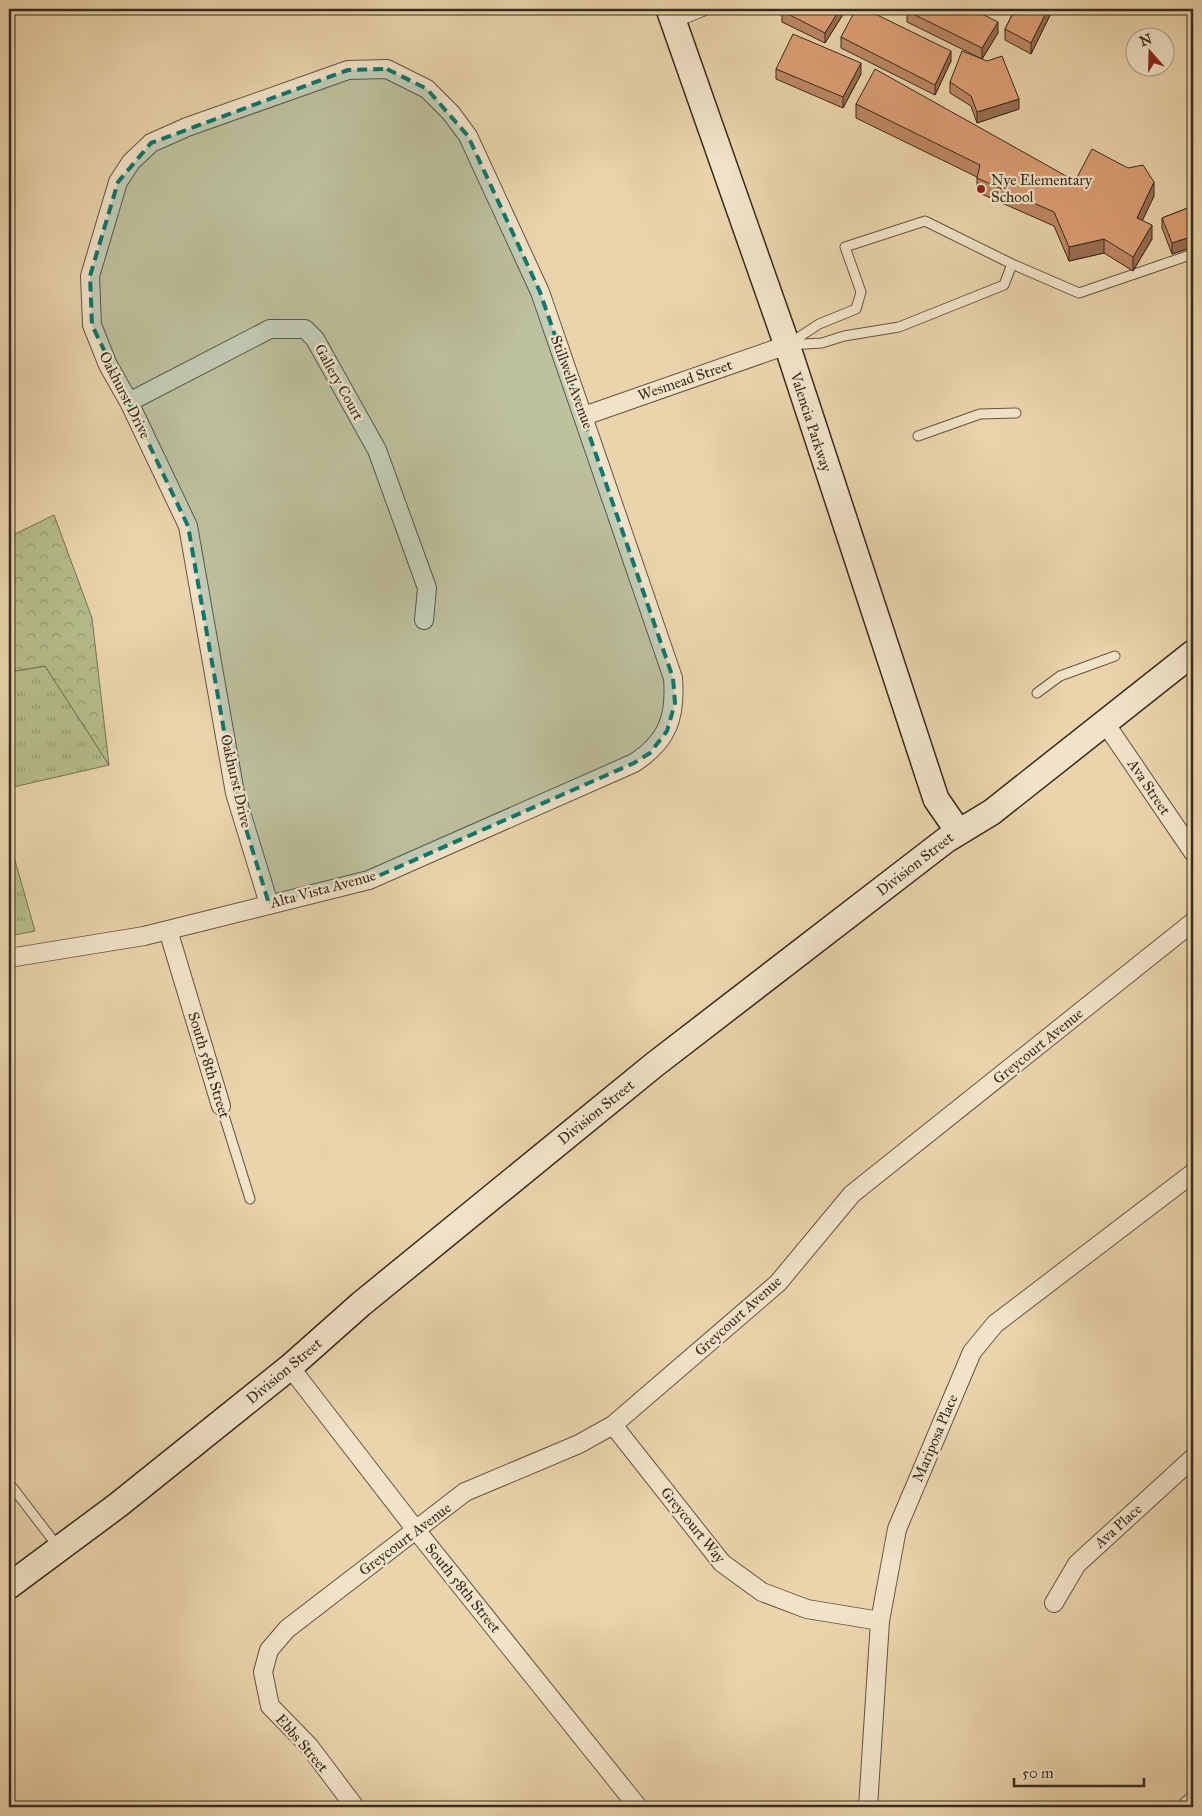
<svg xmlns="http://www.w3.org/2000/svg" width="1202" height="1816" viewBox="0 0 1202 1816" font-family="'IM FELL Great Primer',serif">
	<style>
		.grass { fill: url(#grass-tufts); stroke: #767455 }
		.forest { fill: url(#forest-crowns); stroke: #767455 }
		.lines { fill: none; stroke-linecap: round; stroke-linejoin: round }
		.service-casing { stroke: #645543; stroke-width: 11 }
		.minor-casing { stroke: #645543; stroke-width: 20 }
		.secondary-casing { stroke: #372b20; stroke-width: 28 }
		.service { stroke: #f1e3c8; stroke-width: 9 }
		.minor { stroke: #f1e3c8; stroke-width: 18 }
		.secondary { stroke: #f1e3c8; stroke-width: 25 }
		.wall { fill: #bd8864; stroke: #372b20 }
		.shaded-wall { fill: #9a6f51; stroke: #372b20 }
		.building { fill: #dc9e74; stroke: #372b20 }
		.marked { fill: #0f766e; fill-opacity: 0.2; stroke: #0f766e; stroke-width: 4; stroke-dasharray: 10 6; stroke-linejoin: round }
		.poi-dot { fill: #8f2418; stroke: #f1e3c8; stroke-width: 2 }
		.labels { text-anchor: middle; stroke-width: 4.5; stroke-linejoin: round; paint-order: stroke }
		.poi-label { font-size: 15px; fill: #372b20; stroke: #f1e3c8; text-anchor: start }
		.street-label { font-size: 15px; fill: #372b20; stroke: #f1e3c8 }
	</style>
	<defs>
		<pattern id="grass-tufts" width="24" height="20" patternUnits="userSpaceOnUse" patternTransform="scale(1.25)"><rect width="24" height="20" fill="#b5bd8a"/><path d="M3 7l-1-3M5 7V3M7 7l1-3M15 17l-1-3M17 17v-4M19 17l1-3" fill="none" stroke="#949a70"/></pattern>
		<pattern id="forest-crowns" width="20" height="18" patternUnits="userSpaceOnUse" patternTransform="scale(1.25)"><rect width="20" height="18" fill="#b5bd8a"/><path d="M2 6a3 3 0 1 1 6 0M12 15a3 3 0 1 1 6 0" fill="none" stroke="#949a70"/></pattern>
	</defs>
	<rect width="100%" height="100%" fill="#ead4ab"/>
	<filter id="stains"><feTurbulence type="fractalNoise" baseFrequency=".004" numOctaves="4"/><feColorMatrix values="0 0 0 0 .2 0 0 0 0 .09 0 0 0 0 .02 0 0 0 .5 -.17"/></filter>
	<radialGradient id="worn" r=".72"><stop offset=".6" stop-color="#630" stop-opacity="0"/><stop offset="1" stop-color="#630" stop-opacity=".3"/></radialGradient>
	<!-- grass -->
	<path class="grass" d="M45 666 109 765 9 788V672Z
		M9 839 35 931 9 936Z"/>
	<!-- forest -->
	<path class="forest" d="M54 515 92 618 109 765 45 666 9 672V537Z"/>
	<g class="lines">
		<defs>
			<path id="service" d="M677 22 709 9
				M925 221 1012 264 1004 285 899 327 844 336 822 343 787 345 819 324 856 309 861 292 845 247Z
				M1012 264 1079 293 1193 254
				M918 436 980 414 1016 413
				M1037 693 1060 676 1115 656
				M221 1106 250 1199
				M9 1483 59 1548"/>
			<path id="minor" d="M129 402 270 329H305L315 339 377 450 427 588 424 620
				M584 416 787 345
				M1105 723 1193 852
				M168 930 221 1106
				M9 958 144 936 369 880 634 763C668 741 676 717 673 678L540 292 468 136 451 113 427 89 387 69 348 70 187 127 151 143 131 162 118 182 90 276 92 325 108 365 129 402 188 526 235 793 269 904
				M290 1367 416 1530 638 1807
				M613 1425 722 1563 762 1592 807 1609 880 1621
				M1054 1603 1077 1564 1193 1458
				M355 1807 309 1746 270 1706 263 1672 269 1650 287 1629 465 1492 579 1444 613 1425 778 1283 852 1194 1193 922
				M868 1807 880 1621 897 1529 972 1352 995 1324 1193 1173
				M1186 1807 1193 1801"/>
			<path id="secondary" d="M669 9 787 345 936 799 958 831
				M9 1586 118 1505 290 1367 361 1304 654 1065 946 840 992 812 1193 653"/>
		</defs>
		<!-- service casing -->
		<use href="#service" class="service-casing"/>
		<!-- minor casing -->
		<use href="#minor" class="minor-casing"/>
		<!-- secondary casing -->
		<use href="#secondary" class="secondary-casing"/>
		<!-- service -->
		<use href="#service" class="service"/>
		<!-- minor -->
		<use href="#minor" class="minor"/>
		<!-- secondary -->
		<use href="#secondary" class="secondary"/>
	</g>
	<!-- wall -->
	<path class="wall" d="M842 9V16L825 43 782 22V11Z
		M882 9H894L891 14Z
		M1000 9H1009L1007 12Z
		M1015 9H1053L1031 54 1005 40V29Z
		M907 11 998 33 982 59 907 22Z
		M841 37 951 61 935 95 841 48Z
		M776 69 861 74 843 108 776 79Z
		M950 82 1019 109 977 123 971 106 950 93Z
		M856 104 1075 181 1154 196 1142 220 1152 239 1133 271 1104 253 1069 261 1054 226 977 192V177L856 118Z
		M1193 206V247L1172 254 1162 228V218Z"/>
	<!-- shaded-wall -->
	<path class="shaded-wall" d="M840 9H842V16L825 43V33Z
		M1048 9H1053L1031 54V43Z
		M998 22V33L982 59V48Z
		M951 51V61L935 95V85Z
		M861 63V74L843 108V97Z
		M1019 99V109L977 123V112Z
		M1154 182V196L1137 232V218Z
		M1152 225V239L1133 271V257Z
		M1193 236V247L1172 254V243Z
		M1104 239V253L1069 261V247Z"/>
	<!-- building -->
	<path class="building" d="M783 9H840L825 33 782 11Z
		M856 9H865L951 51 935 85 841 37Z
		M908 9H972L998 22 982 48 907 11Z
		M1015 9H1048L1031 43 1005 29Z
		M793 34 861 63 843 97 776 69Z
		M962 51 987 61 1002 56 1019 99 977 112 971 96 950 82Z
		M875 69 1075 181 1092 149 1128 168 1143 165 1154 182 1137 218 1152 225 1133 257 1104 239 1069 247 1054 212 977 178 980 165 856 104Z
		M1193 206V236L1172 243 1162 218Z"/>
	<!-- marked area -->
	<path class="marked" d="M387 69 427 89 468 136 540 292 673 678 675 703 667 731 650 753 634 763 369 880 269 904 235 793 188 526 92 325 90 276 118 182 151 143 348 70Z"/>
	<!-- markers -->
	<circle class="poi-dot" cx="981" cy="189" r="5"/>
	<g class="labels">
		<!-- poi labels -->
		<g class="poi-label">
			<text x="991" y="185">Nye Elementary<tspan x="991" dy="17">School</tspan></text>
		</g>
		<!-- street labels -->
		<g class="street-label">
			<text transform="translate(685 380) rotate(-19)" y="5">Wesmead Street</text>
			<text transform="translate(339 382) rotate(61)" y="5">Gallery Court</text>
			<text transform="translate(572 382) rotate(70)" y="5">Stillwell Avenue</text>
			<text transform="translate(125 395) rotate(63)" y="5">Oakhurst Drive</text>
			<text transform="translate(811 422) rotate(72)" y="5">Valencia Parkway</text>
			<text transform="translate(236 781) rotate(77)" y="5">Oakhurst Drive</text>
			<text transform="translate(1149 787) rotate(56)" y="5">Ava Street</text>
			<text transform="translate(915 864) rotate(-38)" y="5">Division Street</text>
			<text transform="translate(323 889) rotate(-15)" y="5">Alta Vista Avenue</text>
			<text transform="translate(1038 1046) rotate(-39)" y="5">Greycourt Avenue</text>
			<text transform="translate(209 1065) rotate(73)" y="5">South 58th Street</text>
			<text transform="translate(596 1112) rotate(-39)" y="5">Division Street</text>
			<text transform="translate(738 1316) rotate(-42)" y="5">Greycourt Avenue</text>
			<text transform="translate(284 1371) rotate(-40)" y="5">Division Street</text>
			<text transform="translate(935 1438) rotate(-67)" y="5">Mariposa Place</text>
			<text transform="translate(693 1525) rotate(51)" y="5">Greycourt Way</text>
			<text transform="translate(1118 1526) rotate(-42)" y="5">Ava Place</text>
			<text transform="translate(405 1539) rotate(-37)" y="5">Greycourt Avenue</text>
			<text transform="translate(463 1588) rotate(51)" y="5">South 58th Street</text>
			<text transform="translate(302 1743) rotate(49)" y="5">Ebbs Street</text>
		</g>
	</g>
	<!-- margin -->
	<rect width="1202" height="1816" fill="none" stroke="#ead4ab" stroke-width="30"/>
	<rect x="10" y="10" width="1182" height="1796" fill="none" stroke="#372b20" stroke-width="2.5"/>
	<rect x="15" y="15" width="1172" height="1786" fill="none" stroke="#372b20"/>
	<!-- north arrow -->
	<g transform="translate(1150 52) rotate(340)"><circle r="24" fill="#f1e3c8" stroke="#a79985"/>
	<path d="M0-4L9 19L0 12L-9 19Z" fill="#8f2418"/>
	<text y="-8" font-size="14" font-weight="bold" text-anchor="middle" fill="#372b20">N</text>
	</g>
	<!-- scale -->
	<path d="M1014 1778v8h130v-8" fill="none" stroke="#372b20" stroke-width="2.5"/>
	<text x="1022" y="1778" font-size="15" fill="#372b20" stroke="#f1e3c8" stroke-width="4" paint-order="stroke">50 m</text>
	<rect width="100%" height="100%" filter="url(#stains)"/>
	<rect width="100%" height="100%" fill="url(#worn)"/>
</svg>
